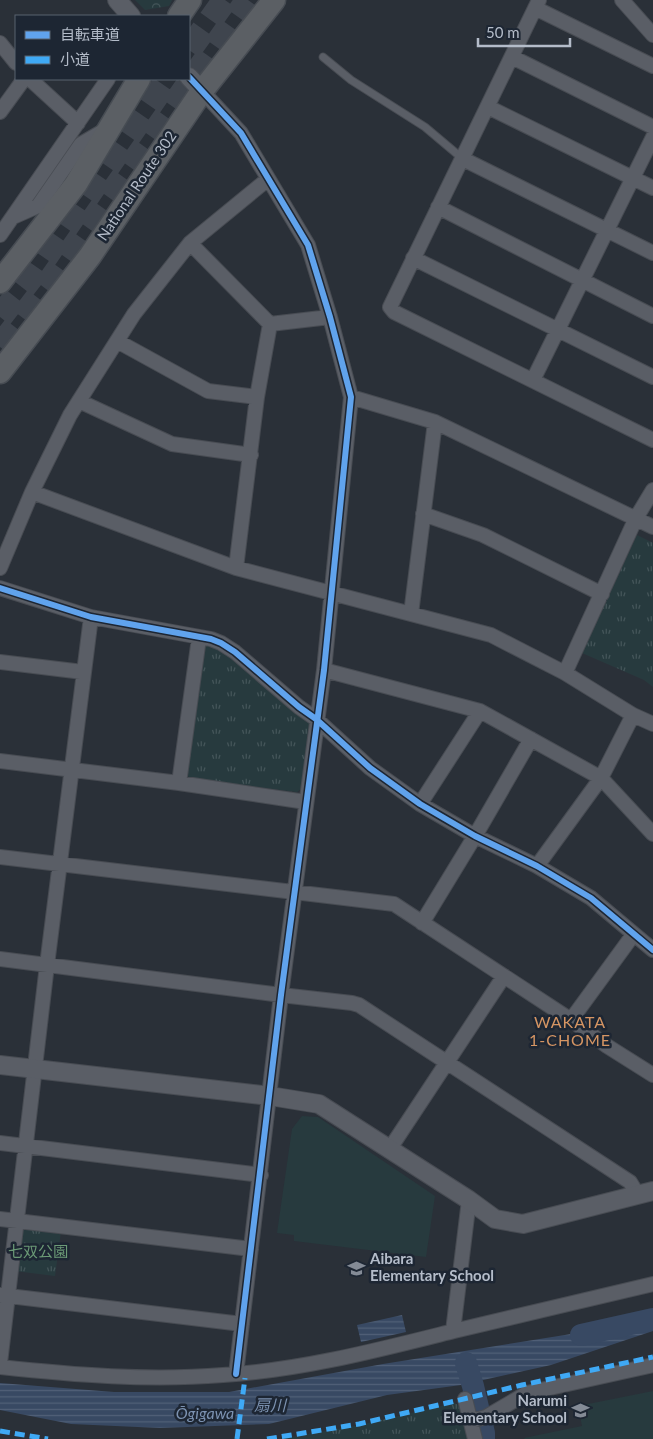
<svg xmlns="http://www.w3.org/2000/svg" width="653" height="1439" viewBox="0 0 653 1439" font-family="Lato,'Noto Sans JP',sans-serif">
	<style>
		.grass { fill: url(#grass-tufts) }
		.forest { fill: url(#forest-crowns) }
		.garden { fill: #273a3e }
		.water { fill: url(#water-rules) }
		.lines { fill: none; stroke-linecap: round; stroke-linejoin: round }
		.river { stroke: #384963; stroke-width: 22 }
		.motorway-tunnel { stroke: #3f454e; stroke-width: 25; stroke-dasharray: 25 12; stroke-linecap: butt }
		.service-casing { stroke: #484c53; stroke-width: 9 }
		.minor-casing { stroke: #484c53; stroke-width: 16 }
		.tertiary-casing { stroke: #484c53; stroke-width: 20 }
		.trunk-casing { stroke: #474c53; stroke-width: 25 }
		.service { stroke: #5a5e66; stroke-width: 7 }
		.minor { stroke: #5a5e66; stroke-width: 14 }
		.tertiary { stroke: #5a5e66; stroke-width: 18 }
		.trunk { stroke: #5b5f64; stroke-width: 22 }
		.quiet { stroke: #3fa9f5; stroke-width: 5; stroke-dasharray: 10 5; stroke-linecap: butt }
		.cycleway-casing { stroke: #1d2633; stroke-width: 9 }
		.cycleway { stroke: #60a3ed; stroke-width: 6 }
		.labels { text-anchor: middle; stroke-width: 5; stroke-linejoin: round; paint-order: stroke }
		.street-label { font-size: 15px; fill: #b4bcc9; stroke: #1d2633 }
		.park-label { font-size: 15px; fill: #6b9a76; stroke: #1d2633 }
		.poi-label { font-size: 15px; font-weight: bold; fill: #b4bcc9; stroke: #1d2633; text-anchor: start }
		.neighbourhood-label { font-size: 16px; letter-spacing: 1px; fill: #d59563; stroke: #1d2633 }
		.water-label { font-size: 16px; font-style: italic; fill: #7c92b1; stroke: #1d2633 }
	</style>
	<defs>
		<pattern id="grass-tufts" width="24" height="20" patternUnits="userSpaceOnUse" patternTransform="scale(1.25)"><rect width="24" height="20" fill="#273a3e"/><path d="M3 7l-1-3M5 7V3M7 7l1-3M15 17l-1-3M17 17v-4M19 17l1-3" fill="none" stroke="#445559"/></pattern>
		<pattern id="forest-crowns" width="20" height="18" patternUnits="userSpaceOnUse" patternTransform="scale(1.25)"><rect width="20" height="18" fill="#273a3e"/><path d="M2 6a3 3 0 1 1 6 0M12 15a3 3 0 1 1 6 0" fill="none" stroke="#445559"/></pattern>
		<pattern id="water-rules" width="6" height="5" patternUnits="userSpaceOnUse" patternTransform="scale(1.25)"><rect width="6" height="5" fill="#384963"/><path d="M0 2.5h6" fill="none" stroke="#526178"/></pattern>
	</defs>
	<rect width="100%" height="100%" fill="#2a3038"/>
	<!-- grass -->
	<path class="grass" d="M637 535 653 543V687L644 680 582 653Z
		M209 642 216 645 307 717 310 726 303 787 297 792 190 779 186 773 202 647Z
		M27 1227 61 1231 55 1276 15 1271 21 1232Z
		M454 1403 463 1407 471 1439H280L360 1425Z"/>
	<!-- forest -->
	<path class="forest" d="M135 0H172L169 6 145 10Z"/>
	<!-- garden -->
	<path class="garden" d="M302 1116 318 1117 435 1196 426 1257 294 1241V1235L277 1233 292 1129Z
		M653 1391V1439H525L524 1438 582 1426 578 1406Z"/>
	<!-- water -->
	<path class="water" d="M402 1315 406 1332 361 1342 357 1325Z
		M653 1321V1331L551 1365 461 1385 387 1395 269 1424 160 1428 71 1424 0 1410V1383L114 1392H229L383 1364Z"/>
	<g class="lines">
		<!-- river -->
		<path class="river" d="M581 1335 653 1319
			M466 1363 473 1386 484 1433V1439"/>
		<!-- motorway-tunnel -->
		<path class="motorway-tunnel" d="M189 50 225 0
			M0 317 33 275 168 79
			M0 347 48 284 248 0"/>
		<defs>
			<path id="service" d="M323 57 351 80 425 127 463 159"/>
			<path id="minor" d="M539 0 390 307 394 312 653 440
				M622 0 653 35
				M535 8 653 66
				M0 43 16 63
				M512 57 653 127
				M30 79 78 123
				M202 91 241 133 308 245 330 317 351 397 324 670 281 995 236 1374
				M488 107 653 188
				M0 112 24 79
				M463 159 653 253
				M438 207 653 316
				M13 217 38 206 81 144 105 130
				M0 235 108 79
				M190 243 270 324
				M413 258 653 377
				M270 324 330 317
				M117 341 208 391 257 397
				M533 380 653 137
				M351 397 435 422 653 527
				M79 401 172 444 251 455
				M32 492 236 568 491 635 565 673 633 715 653 724
				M423 514 483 535 602 594
				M0 568 32 492 70 415 134 314 190 243 268 179
				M236 568 257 397 270 324
				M0 588 91 617 211 639 221 643 235 652 299 707 316 719 370 768 420 804 475 836 537 866 591 898 653 950
				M411 614 435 422
				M0 662 83 672
				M324 670 480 711 601 778 653 834
				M565 673 636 518 653 490
				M0 761 179 783 306 802
				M179 783 199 638
				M420 804 480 711
				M0 857 394 904 571 1020 607 1046 653 1075
				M537 866 601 778 633 715
				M422 923 475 836 531 739
				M0 959 281 995 352 1003 359 1005 630 1182 638 1195
				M571 1020 633 935
				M0 1143 261 1175
				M389 1150 504 976
				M0 1219 251 1249
				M0 1295 242 1324
				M453 1331 469 1200
				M0 1363 47 965 91 617
				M0 1367C74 1375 149 1381 223 1375 302 1370 378 1350 454 1331 520 1315 587 1300 653 1284
				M465 1399 475 1439
				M471 1421 486 1417 527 1393 653 1365"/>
			<path id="tertiary" d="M117 0 131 16
				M189 77 202 91
				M0 1065 270 1096 319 1104 469 1200 495 1219 523 1224 653 1191"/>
			<path id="trunk" d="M179 16 190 0
				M0 282 76 184 139 79
				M0 372 90 256 202 91 274 0"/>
		</defs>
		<!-- service casing -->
		<use href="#service" class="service-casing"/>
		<!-- minor casing -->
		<use href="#minor" class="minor-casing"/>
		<!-- tertiary casing -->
		<use href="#tertiary" class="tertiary-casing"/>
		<!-- trunk casing -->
		<use href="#trunk" class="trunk-casing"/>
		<!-- service -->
		<use href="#service" class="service"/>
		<!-- minor -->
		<use href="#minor" class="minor"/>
		<!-- tertiary -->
		<use href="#tertiary" class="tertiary"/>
		<!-- trunk -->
		<use href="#trunk" class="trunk"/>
		<!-- quiet -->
		<path class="quiet" d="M0 1431 48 1439
			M237 1439 245 1378
			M267 1439 359 1424 522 1385 653 1357"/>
		<defs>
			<path id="cycleway" d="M189 77 241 133 308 245 330 317 351 397 324 670 281 995 236 1374
				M0 588 91 617 211 639 221 643 235 652 299 707 316 719 370 768 420 804 475 836 537 866 591 898 653 950"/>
		</defs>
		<!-- cycleway casing -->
		<use href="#cycleway" class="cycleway-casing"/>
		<!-- cycleway -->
		<use href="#cycleway" class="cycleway"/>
	</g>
	<!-- icons -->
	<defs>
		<symbol id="school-bare" viewBox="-9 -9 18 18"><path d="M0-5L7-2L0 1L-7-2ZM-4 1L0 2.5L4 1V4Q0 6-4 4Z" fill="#848b96" stroke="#1d2633" stroke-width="2.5" paint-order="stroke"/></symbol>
	</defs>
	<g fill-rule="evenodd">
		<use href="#school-bare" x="344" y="1256" width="25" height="25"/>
		<use href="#school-bare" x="568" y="1398" width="25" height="25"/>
	</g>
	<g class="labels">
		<!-- street labels -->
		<g class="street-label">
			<text transform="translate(137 186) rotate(-56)" y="5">National Route 302</text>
		</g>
		<!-- park labels -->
		<g class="park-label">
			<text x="38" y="1257">七双公園</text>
		</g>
		<!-- poi labels -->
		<g class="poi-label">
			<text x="370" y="1264">Aibara<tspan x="370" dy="17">Elementary School</tspan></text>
			<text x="567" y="1406" text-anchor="end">Narumi<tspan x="567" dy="17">Elementary School</tspan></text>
		</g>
		<!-- neighbourhood labels -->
		<g class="neighbourhood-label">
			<text x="570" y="1028">WAKATA<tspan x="570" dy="18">1-CHOME</tspan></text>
		</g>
		<!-- water labels -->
		<g class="water-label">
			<text x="270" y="1411">扇川</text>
			<text x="205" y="1419">Ōgigawa</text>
		</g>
	</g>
	<!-- legend -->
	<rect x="15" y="15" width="175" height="65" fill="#1d2633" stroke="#59626f"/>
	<rect x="25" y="31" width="25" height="8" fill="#60a3ed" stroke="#59626f"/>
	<text x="60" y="40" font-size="15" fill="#b4bcc9">自転車道</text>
	<rect x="25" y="56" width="25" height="8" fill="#3fa9f5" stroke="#59626f"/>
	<text x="60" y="65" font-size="15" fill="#b4bcc9">小道</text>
	<!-- scale -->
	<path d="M478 38v8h92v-8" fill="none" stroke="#b4bcc9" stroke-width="2.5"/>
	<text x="486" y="38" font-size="15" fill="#b4bcc9" stroke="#1d2633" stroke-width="4" paint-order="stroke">50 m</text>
</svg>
